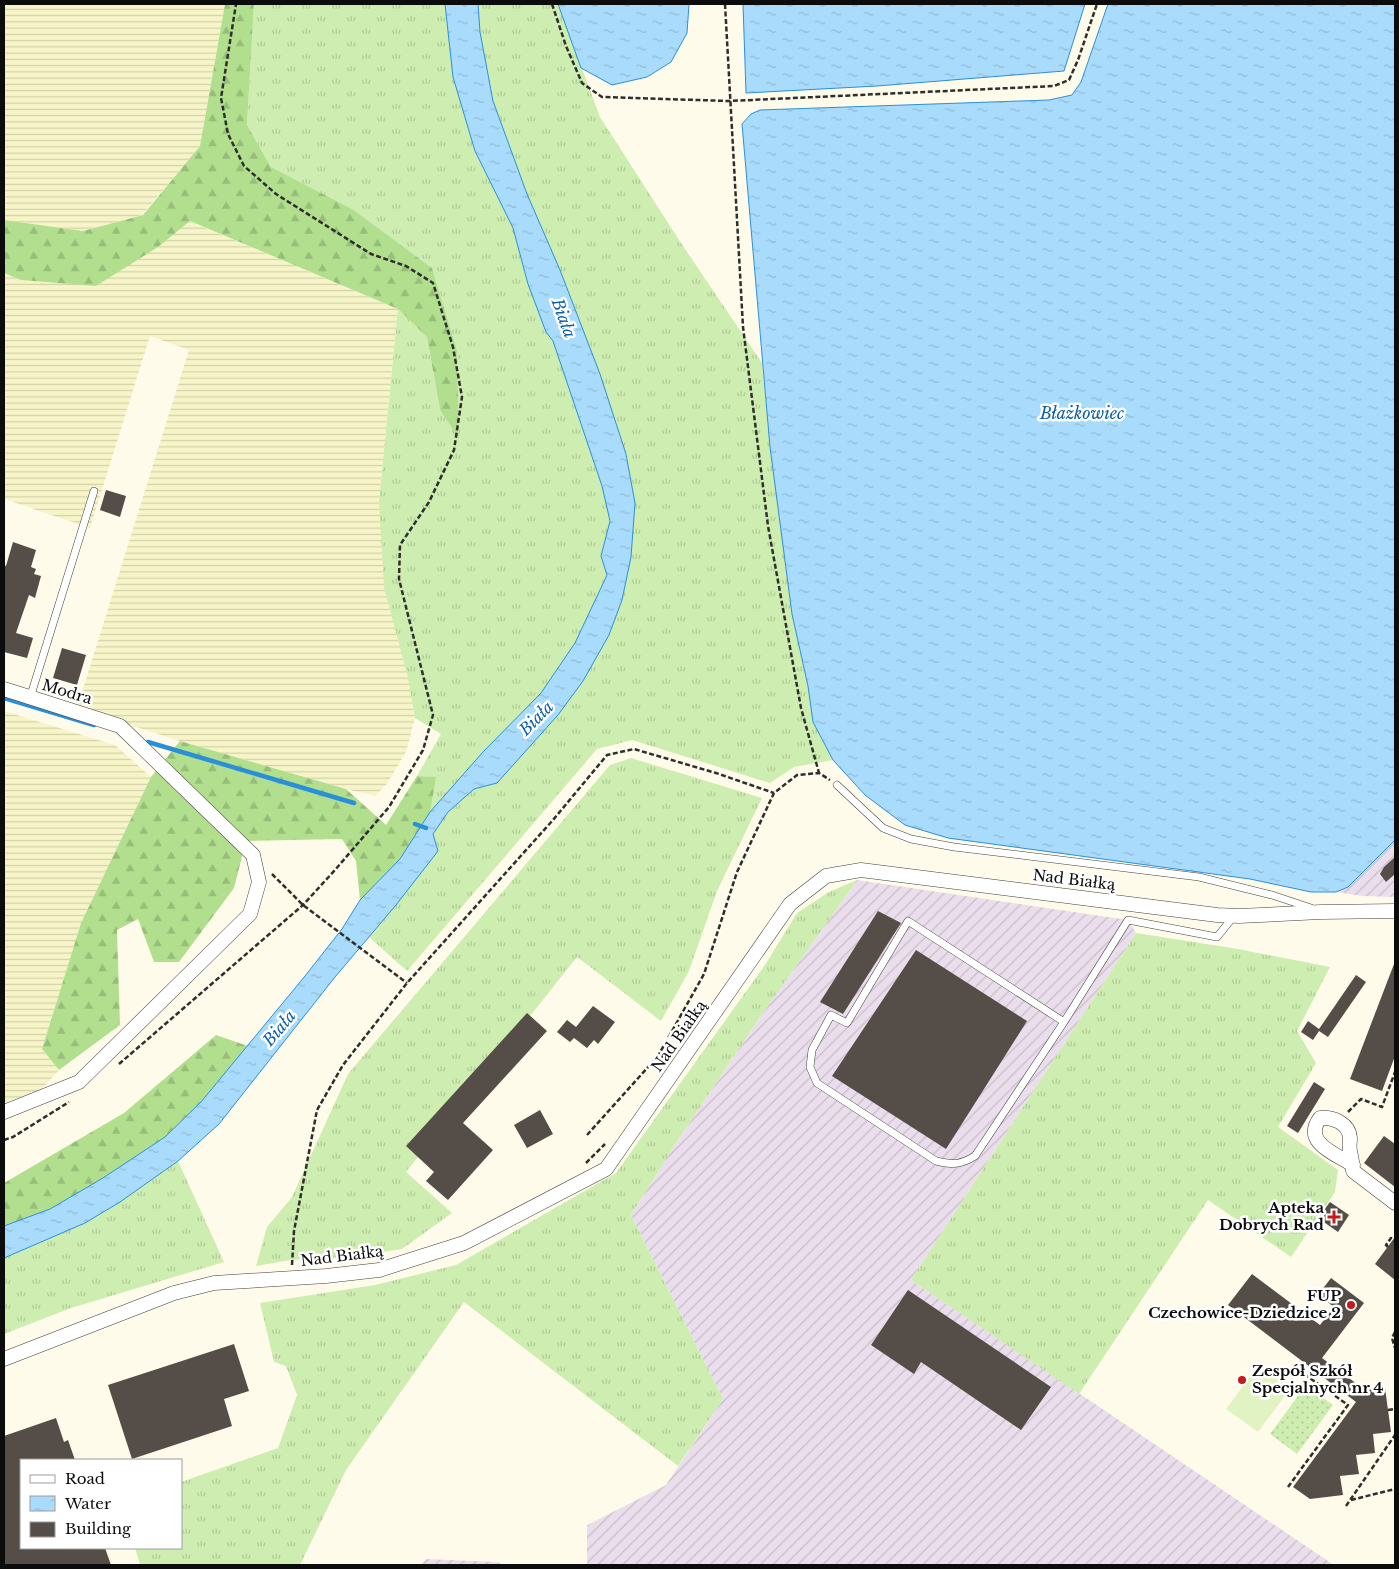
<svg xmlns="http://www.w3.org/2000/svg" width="1399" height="1569" viewBox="0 0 1399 1569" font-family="'Libre Baskerville',serif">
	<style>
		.industrial { fill: url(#industrial-furrows) }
		.farmland { fill: url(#farmland-rules) }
		.grass { fill: url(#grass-tufts) }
		.forest { fill: url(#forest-firs) }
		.park { fill: url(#park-dots) }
		.pitch { fill: #e1f3c3 }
		.water { fill: url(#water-ripples); stroke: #2a8fd9 }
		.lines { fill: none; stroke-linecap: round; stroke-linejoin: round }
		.stream { stroke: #2a8fd9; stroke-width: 4.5 }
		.building { fill: #554d47 }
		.service-casing { stroke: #3f3f3f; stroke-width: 8 }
		.minor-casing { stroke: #3f3f3f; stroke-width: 15 }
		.path { stroke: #2e2e2e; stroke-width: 2.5; stroke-dasharray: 5 2.5; stroke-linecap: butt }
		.service { stroke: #fff; stroke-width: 7 }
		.minor { stroke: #fff; stroke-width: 14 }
		.poi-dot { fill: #c7181c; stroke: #fff; stroke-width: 2 }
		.labels { text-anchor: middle; stroke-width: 5; stroke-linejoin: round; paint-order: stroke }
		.street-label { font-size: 15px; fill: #0c0c0c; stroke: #fff }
		.poi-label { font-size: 15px; font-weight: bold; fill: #0c0c0c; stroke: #fff; text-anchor: end }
		.water-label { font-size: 16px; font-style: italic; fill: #0b5fa7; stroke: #fff }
	</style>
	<defs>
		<pattern id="industrial-furrows" width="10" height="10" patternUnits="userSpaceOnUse" patternTransform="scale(1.25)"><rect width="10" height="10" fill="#ebdeec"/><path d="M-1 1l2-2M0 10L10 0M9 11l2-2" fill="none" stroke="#c8bdc9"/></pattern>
		<pattern id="farmland-rules" width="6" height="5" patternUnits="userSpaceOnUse" patternTransform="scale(1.25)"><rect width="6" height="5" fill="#f7f5c8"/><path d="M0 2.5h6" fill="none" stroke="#d3d1ab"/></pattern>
		<pattern id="grass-tufts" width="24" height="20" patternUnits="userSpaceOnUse" patternTransform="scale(1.25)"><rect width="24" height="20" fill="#ceedb0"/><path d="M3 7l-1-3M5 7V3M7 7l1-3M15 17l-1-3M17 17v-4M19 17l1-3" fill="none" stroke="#b0ca96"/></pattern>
		<pattern id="forest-firs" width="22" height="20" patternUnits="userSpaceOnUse" patternTransform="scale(1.25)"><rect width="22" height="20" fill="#b1df8e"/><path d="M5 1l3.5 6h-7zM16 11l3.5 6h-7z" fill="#97be79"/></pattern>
		<pattern id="park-dots" width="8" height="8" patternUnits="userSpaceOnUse" patternTransform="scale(1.25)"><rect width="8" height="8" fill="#ceedb0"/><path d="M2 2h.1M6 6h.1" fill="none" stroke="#b0ca96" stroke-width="1.8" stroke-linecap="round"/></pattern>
		<pattern id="water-ripples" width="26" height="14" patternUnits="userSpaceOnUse" patternTransform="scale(1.25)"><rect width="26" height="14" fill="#a9dbfc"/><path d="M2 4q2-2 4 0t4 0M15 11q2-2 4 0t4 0" fill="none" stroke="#90bbd7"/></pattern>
	</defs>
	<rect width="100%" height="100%" fill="#fffbea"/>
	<!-- industrial -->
	<path class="industrial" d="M1395 840V897L1362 896 1336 892 1348 887Z
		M857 880 1128 920 1136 933 911 1280 1334 1565H587V1525L666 1485 723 1399 631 1215 678 1140 758 1020Z
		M426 1559 498 1562 502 1565H421Z"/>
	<!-- farmland -->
	<path class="farmland" d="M4 4H225L200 146 142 215 83 231 4 220Z
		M189 221 398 309 379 501 415 718 406 752 386 785 375 796 346 789 180 741 77 708 189 350 150 336 90 528 4 499V273L21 280 158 247Z
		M4 711 115 745 151 777 81 923 42 1049 59 1070 42 1089 4 1103Z"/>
	<!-- grass -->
	<path class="grass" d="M254 4H445L453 77 475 151 513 228 528 284 546 332 553 340 602 486 610 521 601 556 607 575 575 643 541 693 483 752 430 812 435 777 417 776 441 734 415 718 408 678 384 587 379 501 398 309 427 337 440 410 459 438 457 350 432 268 354 210 271 167 247 125Z
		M478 4H558L600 117 679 240 762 363 770 447 792 614 808 686 813 722 833 760 794 767 770 783 632 740 597 749 407 971 369 937 438 851 433 834 448 812 474 789 497 783 622 600 631 557 635 503 626 454 600 374 560 270 527 194 493 101 480 32Z
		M631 758 762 798 717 891 689 971 661 1021 577 957 406 1172 452 1213 402 1249 348 1257 291 1260 256 1266 267 1227 292 1197 348 1074 610 765Z
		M857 880 758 1020 678 1140 631 1215 723 1399 678 1466 464 1302 346 1470 300 1565H140L135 1548H181V1482L278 1448 297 1395 286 1366 274 1362 260 1303 375 1285 456 1265 616 1173 765 965 797 913 829 892Z
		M1136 933 1238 949 1330 967 1297 1031 1316 1063 1278 1127 1338 1170 1335 1192 1291 1257 1208 1200 1079 1394 911 1280Z
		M178 1161 224 1262 71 1308 4 1334V1258L85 1223 120 1202Z"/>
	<!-- forest -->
	<path class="forest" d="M225 4H254L247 125 271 167 354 210 432 268 457 350 459 439 440 410 427 337 398 309 190 221 158 247 96 286 21 280 4 273V220L83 231 143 215 200 146Z
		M180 741 346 789 386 825 417 776 436 777 430 812 400 859 360 900 356 861 342 839 246 841 234 888 179 962H154L138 919 117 930 120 1025 59 1070 42 1049 81 923 151 777Z
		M216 1035 248 1046 201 1102 165 1137 103 1178 50 1209 4 1226V1183L124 1113Z"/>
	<!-- park -->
	<path class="park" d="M1306 1385 1333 1405 1297 1454 1270 1434Z"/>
	<!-- pitch -->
	<path class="pitch" d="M1261 1362 1293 1385 1258 1432 1226 1409Z"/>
	<!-- water -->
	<path class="water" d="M445 4H478L480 32 493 101 527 194 560 270 600 374 626 454 635 503 631 557 622 600 609 635 583 681 558 715 497 783 474 789 448 812 433 834 438 851 396 905 335 977 219 1124 178 1161 120 1202 85 1223 4 1258V1226L50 1209 103 1178 165 1137 201 1102 305 976 342 929 360 900 400 859 430 812 483 752 541 693 575 643 607 575 601 556 610 521 602 486 553 341 546 332 528 284 513 228 475 151 453 77Z
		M558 4H689L687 33 671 62 647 77 612 85 581 68Z
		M743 4H1085L1064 71 877 86 746 93Z
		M1108 4H1395V840L1348 887 1336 892H1311L1250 879 948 838 905 825 865 795 833 760 813 722 808 686 792 614 770 447 742 124 751 114 760 110 1049 100 1072 95 1081 82Z"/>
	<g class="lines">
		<!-- stream -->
		<path class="stream" d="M4 698 94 725
			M148 742 354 803
			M415 824 426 828"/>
	</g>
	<!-- building -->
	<path class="building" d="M106 490 126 496 120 517 100 510Z
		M13 542 36 550 31 567 36 569 34 574 41 576 35 598 29 595 16 633 33 638 27 658 4 652V565L6 566Z
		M62 648 86 655 77 685 53 678Z
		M1395 857V874L1386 882 1380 874 1384 867Z
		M878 911 901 923 843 1014 820 1002Z
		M916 950 1027 1021 946 1149 832 1076Z
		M1394 964 1395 1056 1382 1091 1350 1079Z
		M1356 975 1366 982 1328 1037 1319 1031 1313 1040 1301 1032 1308 1021 1319 1029Z
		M593 1006 615 1022 598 1044 594 1040 587 1048 574 1038 570 1042 557 1032 567 1020 576 1027Z
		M527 1013 547 1031 463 1123 493 1150 448 1200 426 1181 434 1172 406 1146Z
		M1314 1082 1325 1089 1298 1133 1287 1126Z
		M540 1110 553 1134 527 1148 514 1125Z
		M1384 1136 1395 1144V1187L1364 1163Z
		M1330 1202 1349 1215 1338 1232 1318 1218Z
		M1395 1237V1280L1375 1264Z
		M1252 1274 1320 1325 1334 1307 1318 1295 1331 1278 1364 1303 1322 1358 1365 1390 1385 1388 1391 1432 1373 1434 1375 1453 1356 1455 1359 1474 1340 1476 1343 1495 1310 1499 1293 1487 1356 1402 1228 1305Z
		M908 1290 1051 1387 1021 1430 921 1362 914 1374 871 1345Z
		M234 1344 249 1391 224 1399 232 1426 132 1459 108 1385Z
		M56 1418 64 1442 68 1440 75 1460H21V1548H105L111 1565H4V1436Z"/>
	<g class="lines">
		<defs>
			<path id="service" d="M30 698 94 491
				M837 785 883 828 911 839 954 847 1199 877 1272 895 1311 908
				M1064 1022 975 1156C960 1165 953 1165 936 1161L817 1083 810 1067 812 1050 831 1015 847 1023 908 921 1064 1022 1128 920 1217 937 1234 916"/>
			<path id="minor" d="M4 689 120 726 253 855 259 882 250 914 79 1082 4 1112
				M1353 1165C1336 1154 1302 1143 1320 1118 1333 1117 1349 1123 1350 1138 1350 1142 1349 1146 1350 1151 1351 1157 1353 1164 1353 1171L1395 1203
				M4 1359 174 1293 214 1283 326 1276 379 1270 464 1243 606 1169 790 904 826 876 861 870 1217 915 1239 916 1321 912 1395 911"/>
		</defs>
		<!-- service casing -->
		<use href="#service" class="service-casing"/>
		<!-- minor casing -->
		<use href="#minor" class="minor-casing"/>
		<!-- path -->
		<path class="path" d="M552 4 566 46 582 83 602 97 729 101 1054 86 1069 80 1078 60 1097 4
			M725 4 743 327 768 526 801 708 819 773
			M272 874 303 905 407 983
			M119 1064 303 905 335 870 389 807 423 750 433 715 399 579 400 545 429 502 454 450 462 397 453 347 433 283 406 266 371 254 276 194 244 166 228 134 221 98 236 4
			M1348 1112 1361 1099 1382 1107 1395 1072
			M587 1135 658 1056 704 974 737 872 774 793 797 775 819 773 830 780
			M4 1140 13 1137 69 1102
			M586 1163 605 1144
			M1388 1247 1386 1245 1391 1238 1395 1241
			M292 1265 294 1231 317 1110 343 1065 407 983 553 820 607 755 634 749 716 773 774 793
			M1395 1332 1392 1338 1395 1348
			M1388 1410 1395 1409
			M1288 1487 1348 1405 1297 1369
			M1351 1500 1395 1489
			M1346 1506 1395 1435"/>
		<!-- service -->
		<use href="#service" class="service"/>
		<!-- minor -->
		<use href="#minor" class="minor"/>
	</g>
	<!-- markers -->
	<g class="poi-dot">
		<path d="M1331.5 1209.5h5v5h5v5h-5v5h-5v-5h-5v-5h5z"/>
		<circle cx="1351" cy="1305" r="5"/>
		<circle cx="1242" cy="1380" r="5"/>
	</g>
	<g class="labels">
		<!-- street labels -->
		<g class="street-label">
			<text transform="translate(67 692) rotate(17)" y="5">Modra</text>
			<text transform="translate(1074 880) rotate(7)" y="5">Nad Białką</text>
			<text transform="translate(679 1036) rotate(-55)" y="5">Nad Białką</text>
			<text transform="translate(342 1256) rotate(-7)" y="5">Nad Białką</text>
		</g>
		<!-- poi labels -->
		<g class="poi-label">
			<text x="1324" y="1213">Apteka<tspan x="1324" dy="17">Dobrych Rad</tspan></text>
			<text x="1341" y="1301">FUP<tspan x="1341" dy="17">Czechowice-Dziedzice 2</tspan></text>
			<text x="1252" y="1376" text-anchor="start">Zespół Szkół<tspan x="1252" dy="17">Specjalnych nr 4</tspan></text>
		</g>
		<!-- water labels -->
		<g class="water-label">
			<text transform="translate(564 318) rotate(70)" y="6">Biała</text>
			<text x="1082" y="419">Błażkowiec</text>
			<text transform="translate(536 718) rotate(-45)" y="6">Biała</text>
			<text transform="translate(279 1028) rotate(-50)" y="6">Biała</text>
		</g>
	</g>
	<!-- border -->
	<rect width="1399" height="1569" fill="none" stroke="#0c0c0c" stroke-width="10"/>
	<!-- legend -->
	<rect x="20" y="1459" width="162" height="90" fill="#ffffff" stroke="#9e9e9e"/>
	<rect x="30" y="1475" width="25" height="8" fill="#ffffff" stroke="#9e9e9e"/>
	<text x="65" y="1484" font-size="15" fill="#0c0c0c">Road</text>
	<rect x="30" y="1496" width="25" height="15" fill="url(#water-ripples)" stroke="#9e9e9e"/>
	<text x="65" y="1509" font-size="15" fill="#0c0c0c">Water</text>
	<rect x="30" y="1522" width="25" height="15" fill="#554d47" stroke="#9e9e9e"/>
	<text x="65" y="1534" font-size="15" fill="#0c0c0c">Building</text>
</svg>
